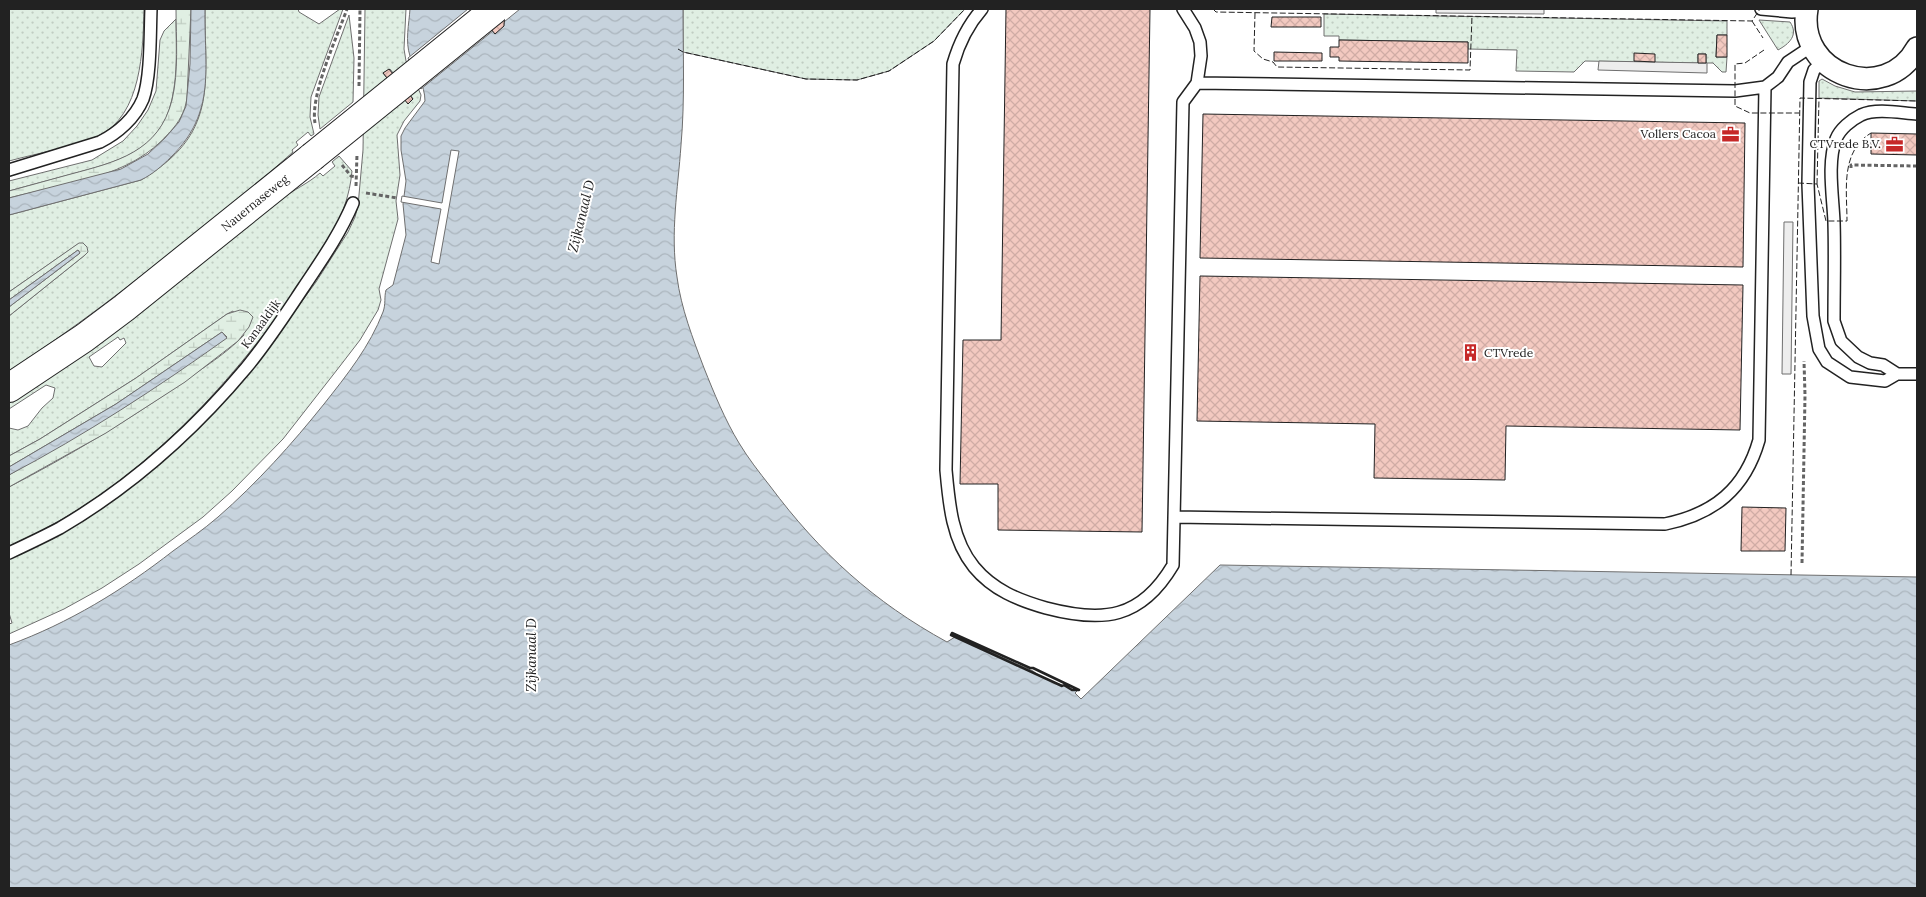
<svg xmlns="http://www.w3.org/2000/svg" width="1926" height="897" viewBox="0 0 1926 897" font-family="Lora,serif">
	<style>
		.grass { fill: url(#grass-dots); stroke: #6f6f6f; fill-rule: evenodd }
		.wetland { fill: url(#wetland-marsh); stroke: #6f6f6f }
		.parking { fill: #ededed; stroke: #6f6f6f }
		.water { fill: url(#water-waves); stroke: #6f6f6f }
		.pier { fill: #fff; stroke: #6f6f6f }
		.building { fill: url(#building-cross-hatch); stroke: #222 }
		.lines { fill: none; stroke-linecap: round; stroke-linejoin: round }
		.lane-casing { stroke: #222; stroke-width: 14 }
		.street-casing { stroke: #222; stroke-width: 24 }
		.primary-casing { stroke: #222; stroke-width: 30 }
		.path { stroke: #646464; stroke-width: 3; stroke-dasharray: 4 2.5; stroke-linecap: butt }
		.lane { stroke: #fff; stroke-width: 11 }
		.street { stroke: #fff; stroke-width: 21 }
		.primary { stroke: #fff; stroke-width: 28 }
		.primary-bridge-casing { stroke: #222; stroke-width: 30; stroke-linecap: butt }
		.primary-bridge { stroke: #fff; stroke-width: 28 }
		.fence { stroke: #222; stroke-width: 1; stroke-dasharray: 6 2.5; stroke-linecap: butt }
		.wall { stroke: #222; stroke-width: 2.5 }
		.labels { text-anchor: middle; stroke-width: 4; stroke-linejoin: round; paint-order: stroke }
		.poi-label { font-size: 12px; fill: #222; stroke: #fff; text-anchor: end }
		.street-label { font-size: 12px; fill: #222; stroke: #fff }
		.water-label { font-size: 14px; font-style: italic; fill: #222; stroke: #fff }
	</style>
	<defs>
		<pattern id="grass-dots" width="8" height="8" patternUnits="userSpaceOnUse" patternTransform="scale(1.25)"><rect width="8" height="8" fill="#e0efe3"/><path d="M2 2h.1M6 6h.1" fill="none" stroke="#c0cdc2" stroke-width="1.8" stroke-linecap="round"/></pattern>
		<pattern id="wetland-marsh" width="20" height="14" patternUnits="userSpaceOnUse" patternTransform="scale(1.25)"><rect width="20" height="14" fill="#e0efe3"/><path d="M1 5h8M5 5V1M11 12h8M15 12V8" fill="none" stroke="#c0cdc2"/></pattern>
		<pattern id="water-waves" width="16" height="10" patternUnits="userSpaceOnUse" patternTransform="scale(1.25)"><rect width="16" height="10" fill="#c7d3dd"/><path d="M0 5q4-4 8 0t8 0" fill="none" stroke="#abb5bd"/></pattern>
		<pattern id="building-cross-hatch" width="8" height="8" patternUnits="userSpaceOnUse" patternTransform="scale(1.25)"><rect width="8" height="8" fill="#f3c9c0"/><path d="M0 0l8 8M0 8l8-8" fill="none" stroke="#d0aca5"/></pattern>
	</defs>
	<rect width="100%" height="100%" fill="#fff"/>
	<!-- grass -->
	<path class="grass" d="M9 9H144C143 49 142 116 98 136 70 148 38 153 9 161Z
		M205 9H298L299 12 319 24 340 9H343L311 97 310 117 314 134 311 136 308 132 296 142 298 145 292 150 293 152C260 182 225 209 190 237 131 285 72 330 9 371V316L85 255 78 244 9 292V215L141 180C218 134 205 87 205 9Z
		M365 9H406L404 49 406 61 421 95 420 101 404 121 397 135 400 175 396 201 398 219 379 289 381 300 378 310 360 340 340 366 283 439 232 491 203 517 139 564 102 588 64 609 9 634V624L12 623 9 613V559L52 539 88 517 252 369 316 282 348 232 355 217 358 206 363 150ZM390 69 413 99 408 103 383 73Z
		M683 9H965L934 41 889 71 857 80 806 79 683 52Z
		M1324 14 1727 21V35H1717L1716 57H1727L1726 72H1722L1713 63H1706V54H1698V63L1585 61 1574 72 1516 71 1517 50 1468 49V42L1339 40V36H1324Z
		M349 15 354 58 353 102 320 129 318 115 319 97Z
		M176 19C176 45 178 73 172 99 161 152 116 162 72 174 51 180 30 185 9 191V181L92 160 123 141 137 126 148 110 156 91 160 40 164 31Z
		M1759 20 1790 22C1799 35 1789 44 1778 50Z
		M1822 79 1835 86 1855 92 1917 91V101L1819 98V81Z
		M339 156 352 171C348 219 319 257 292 296 219 399 127 495 9 546V487C69 456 127 421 183 382 204 367 226 354 244 335L233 311 227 314 136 378 40 439 9 456V428L18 430 28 426 42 408 53 398 55 388 46 385 9 409V403C106 344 191 271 280 200 293 190 309 183 320 173L323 176 335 166 332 162ZM118 337 120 340 124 338 126 343 102 367 94 366 89 357Z"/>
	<!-- wetland -->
	<path class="wetland" d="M176 9H191L187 98C185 112 179 122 170 132 130 179 65 183 9 198V191C30 185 50 180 71 174 116 162 159 152 172 100 179 71 176 38 176 9Z
		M79 243H83L87 247 88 252 85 255 9 316V307L80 253 78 250 9 300V292Z
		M240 310 248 312 253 317 249 327 238 341 185 382 106 433 9 487V475L128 405 227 337 222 332 116 404 9 467V456L40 439 136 378 227 314Z"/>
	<!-- parking -->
	<path class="parking" d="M1436 9H1544V14L1436 13Z
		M1599 61 1707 63V73L1598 70Z
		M1784 222H1793L1791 374H1782Z"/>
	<!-- water -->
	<path class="water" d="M191 9H205C204 67 217 112 171 157 162 166 153 174 141 180L9 215V198L121 169 148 154 165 138 179 122 186 106 190 64Z
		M410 9H683C683 54 685 100 681 145 678 189 670 233 677 277 681 308 693 339 704 368 714 393 725 420 739 443 748 458 759 472 770 486 820 553 874 602 947 642L955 637 1033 671 1041 677 1077 691 1075 693 1081 699 1220 565 1917 577V888H9V645C69 623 123 590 173 551 188 540 203 530 218 517 257 483 292 444 324 404 347 375 370 346 383 312 386 304 384 297 386 290L393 285 406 235 403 204 406 181 401 150V136L405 128 425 101C425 85 415 71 410 56 405 41 409 24 410 9Z
		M78 250 80 253 9 307V300Z
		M222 332 227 338C157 388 85 435 9 475V467L116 404Z"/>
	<!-- pier -->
	<path class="pier" d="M468 9H520L421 89 408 58Z
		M451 150 459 151 439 264 431 262 441 209 401 202 402 196 442 203Z"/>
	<!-- building -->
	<path class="building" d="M475 9H505L504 26 495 34Z
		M1006 9H1150L1142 532 998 530V484H960L963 340H1001Z
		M1272 17H1321V27H1271Z
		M1717 35H1727V57H1716Z
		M1339 40 1468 42V63L1339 61V57H1330V47H1339Z
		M1274 52 1322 53V61H1274Z
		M1634 53 1655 54V62L1634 61Z
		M1698 54H1706V63H1698Z
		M389 69 413 99 408 104 383 73Z
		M1203 114 1745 123 1743 267 1200 258Z
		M1871 133 1917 134V155L1871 154Z
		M1200 276 1743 285 1740 430 1506 426 1505 480 1374 478 1375 424 1197 421Z
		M1742 507 1786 508 1785 551H1741Z"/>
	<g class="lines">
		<defs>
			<path id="lane" d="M982 9C968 25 959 43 953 64L946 470C949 504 952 540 974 567 993 590 1018 600 1046 608 1103 623 1141 619 1173 565L1183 102 1197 83 1201 56 1200 42 1195 28 1183 9
				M1761 9 1792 12 1807 11
				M1823 61 1814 70 1810 82 1808 184 1813 316 1819 349 1827 362 1850 377 1885 381 1897 374
				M1197 83 1735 91 1765 87 1778 77 1788 62 1812 46
				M1917 114C1900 113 1877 108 1861 115 1851 120 1840 129 1836 139 1827 162 1833 197 1834 222 1835 255 1834 288 1834 321L1841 341 1858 357 1870 363 1883 365 1897 374H1917
				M9 170 100 142C118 133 135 118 143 99 151 77 150 33 151 9
				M1174 517 1665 524C1714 514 1745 489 1759 440L1765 87
				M9 553C26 545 43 537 60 528 130 487 194 430 246 368 267 343 285 315 303 288 321 261 340 234 353 203"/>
			<path id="street" d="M1807 9C1796 75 1885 106 1917 48"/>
			<path id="primary" d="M9 388 84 338 124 308 312 157"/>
		</defs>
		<!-- lane casing -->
		<use href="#lane" class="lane-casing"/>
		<!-- street casing -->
		<use href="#street" class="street-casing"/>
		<!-- primary casing -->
		<use href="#primary" class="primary-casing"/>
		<!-- path -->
		<path class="path" d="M359 86 360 9
			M315 123C310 95 337 37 347 9
			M342 165 351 176 356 177
			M1851 168V165L1917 166
			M356 186 357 154
			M366 193 397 198
			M1802 563 1805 395 1804 361"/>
		<!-- lane -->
		<use href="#lane" class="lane"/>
		<!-- street -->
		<use href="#street" class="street"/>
		<!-- primary -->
		<use href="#primary" class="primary"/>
		<defs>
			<path id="primary-bridge" d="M312 157 495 9"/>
		</defs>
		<!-- primary-bridge casing -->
		<use href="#primary-bridge" class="primary-bridge-casing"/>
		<!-- primary-bridge -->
		<use href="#primary-bridge" class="primary-bridge"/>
		<!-- fence -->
		<path class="fence" d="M1213 9 1216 12 1752 21 1760 9
			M1255 13 1254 51 1263 59 1273 62 1277 67 1470 70 1472 16
			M1752 21 1763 38
			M678 49 683 52 806 79 857 80 889 71 934 41 965 9
			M1764 50 1745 63 1735 64V106L1750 113H1799
			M1798 183 1817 184 1826 221H1847C1847 190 1840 152 1871 133
			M1817 184 1819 98
			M1791 575 1800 98 1917 101"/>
		<!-- wall -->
		<path class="wall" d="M952 633 1030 668H1033L1079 690H1072L1064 685 1062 686 951 635Z"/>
	</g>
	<!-- icons -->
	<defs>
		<symbol id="office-bare" viewBox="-9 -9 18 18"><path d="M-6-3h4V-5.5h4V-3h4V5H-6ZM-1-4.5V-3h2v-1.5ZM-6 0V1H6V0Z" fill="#c62828" stroke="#fff" stroke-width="2.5" paint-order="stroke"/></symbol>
		<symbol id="building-bare" viewBox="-9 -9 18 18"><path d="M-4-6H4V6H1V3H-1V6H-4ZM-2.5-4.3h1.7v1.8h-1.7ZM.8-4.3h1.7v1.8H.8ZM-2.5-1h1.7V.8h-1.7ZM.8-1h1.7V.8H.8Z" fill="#c62828" stroke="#fff" stroke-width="2.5" paint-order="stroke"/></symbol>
	</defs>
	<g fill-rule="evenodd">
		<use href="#office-bare" x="1718" y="122" width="25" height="25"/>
		<use href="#office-bare" x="1882" y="132" width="25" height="25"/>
		<use href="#building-bare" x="1458" y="340" width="25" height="25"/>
	</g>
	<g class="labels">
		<!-- poi labels -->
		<g class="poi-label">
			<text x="1716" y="138">Vollers Cacoa</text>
			<text x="1881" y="148">CTVrede B.V.</text>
			<text x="1484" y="357" text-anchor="start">CTVrede</text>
		</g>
		<!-- street labels -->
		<g class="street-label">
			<text transform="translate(255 203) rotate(-39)" y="4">Nauernaseweg</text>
			<text transform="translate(261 324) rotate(-54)" y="4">Kanaaldijk</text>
		</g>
		<!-- water labels -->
		<g class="water-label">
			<text transform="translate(581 216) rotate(-76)" y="5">Zijkanaal D</text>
			<text transform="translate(531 655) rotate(-90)" y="5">Zijkanaal D</text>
		</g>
	</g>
	<!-- border -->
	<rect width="1926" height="897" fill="none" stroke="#222222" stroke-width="20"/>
</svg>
